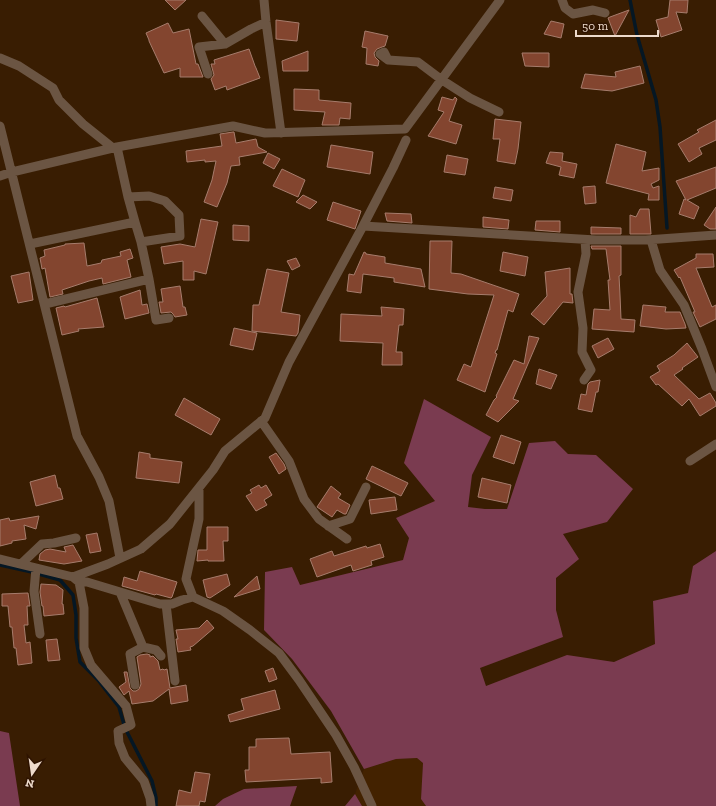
<svg xmlns="http://www.w3.org/2000/svg" width="716" height="806" viewBox="0 0 716 806" font-family="'Zilla Slab',serif">
	<style>
		.built { fill: #432200 }
		.forest { fill: #7a3b50 }
		.lines { fill: none; stroke-linecap: round; stroke-linejoin: round }
		.stream { stroke: #051724; stroke-width: 3.5 }
		.building { fill: #83452f; stroke: #a67c6c }
		.minor { stroke: #6b5543; stroke-width: 9 }
	</style>
	<rect width="100%" height="100%" fill="#391d02"/>
	<!-- built -->
	<path class="built" d="M417 758 423 763 421 799 426 806H362L355 794 364 769 396 759Z"/>
	<!-- forest -->
	<path class="forest" d="M424 399 491 437 472 475 468 507 485 509H507L529 443 555 441 568 454 596 455 633 489 607 522 563 534 579 559 556 578V610L563 637 480 668 486 686 567 655 614 662 655 644 653 601 688 593 693 566 716 551V806H426L421 799 423 763 417 758 396 759 364 769 331 711 292 659 264 630 265 572 292 567 300 585 403 560 409 538 396 518 435 501 404 463Z
		M0 731 9 733 20 806H0Z
		M297 786 290 806H215L223 799 244 789Z
		M355 794 362 806H345Z"/>
	<g class="lines">
		<!-- stream -->
		<path class="stream" d="M630 0 637 35 656 100 660 127 667 228
			M0 565 32 572 60 580 73 595 76 615V638L80 662 98 680 119 707 125 728 152 781 156 798V806"/>
	</g>
	<!-- building -->
	<path class="building" d="M165 0H186L175 10Z
		M670 0H688L687 13 676 12 682 30 661 37 656 20 668 17Z
		M629 10 615 36 608 18 610 17Z
		M276 20 299 23 297 41 276 39Z
		M551 21 564 24 561 38 544 34Z
		M168 23 173 33 189 29 196 64H198L203 77H180V68L164 73 149 41V40L146 33Z
		M365 31 388 36 385 46 382 47 377 49 374 53 375 57 379 61 378 66 366 64 367 48 362 47Z
		M249 49 255 66 256 68 260 78 227 90 226 86 215 90 211 79 214 75 211 64H215L214 60Z
		M308 51V71H283L282 61Z
		M522 53H549V67L525 66Z
		M640 66 644 83 612 91 581 88 585 74 616 77 615 72Z
		M294 89 319 90V100L351 103 350 119 340 118 339 125H322L325 112 294 110Z
		M442 97 453 100 455 97 457 99 449 121 462 125 456 144 428 136 444 112 438 110Z
		M495 119 521 122 518 149 515 164 497 161 500 139H493Z
		M716 120V140L699 148 702 154 689 162 678 144 699 132 697 130Z
		M233 132H234L236 143 256 139 258 147 267 152 239 157 240 165 231 166 227 183 217 207 204 202 212 180 216 161 205 162V160L187 162 186 151 222 146 220 134Z
		M616 144 646 152 642 171 659 168V180L651 184 653 188 659 186V200H648L649 194 606 183Z
		M331 145 373 152 370 174 327 167Z
		M550 152 563 153 562 161 577 164 574 178 559 175 561 167 546 163Z
		M268 153 280 159 274 169 263 163Z
		M447 155 468 159 465 175 444 172Z
		M716 167V188L687 200 699 207 694 219 679 214 684 199 686 200 676 181Z
		M282 169 305 180 298 197 273 186Z
		M595 186 596 203 585 204 583 187Z
		M495 187 513 190 511 201 493 198Z
		M303 195 317 202 310 209 296 202Z
		M333 202 361 211 355 229 327 220Z
		M716 207V229H710L704 225Z
		M640 209H649L651 234H630V215L636 217Z
		M385 213 411 214 412 223 387 221Z
		M483 217 509 220 508 229 483 227Z
		M201 219 218 222 206 274 194 271V280H183V261L164 264 161 247 180 244 195 247Z
		M536 221H560V232L535 230Z
		M233 225 249 226V241L233 240Z
		M591 227 621 228V234H591Z
		M430 241H452L451 271V273L461 274 519 294 513 312 508 310 497 350H496L495 353 497 354 485 392 457 380 464 364 471 367 494 295 468 294 429 289Z
		M84 243 87 266 101 263 102 260 121 256 120 252 130 249 133 258 127 260 131 277 103 284 102 278 89 281 62 290 63 294 50 297 45 268 42 269 40 258 45 256 44 250 65 245V244Z
		M591 246H621V275L619 276 620 295 621 319 635 320 634 332 592 329 594 309 610 310 608 280H610L606 249H592Z
		M364 252 366 253V254L385 257V263L421 269 425 287 394 282V278L363 274 361 293 347 291 349 274 354 275Z
		M503 252 528 257 525 276 500 271Z
		M696 254H713L714 267 696 268 712 307 716 305V319L700 327 693 312H695L680 277 679 278 674 270 696 258Z
		M296 258 300 266 292 270 287 261Z
		M570 268V294H572L573 303 563 302 544 325 531 314 547 296 545 272Z
		M267 269 289 273 281 312 300 315 298 333 296 336 252 331 253 305H259Z
		M29 272 33 300 18 303 11 276Z
		M180 286 183 307H185L187 315 175 317 173 314 171 312 161 313 159 302H163L161 289Z
		M140 290 142 305 147 304 149 313 125 319 120 297Z
		M97 298 104 327 78 329 79 331 62 335 56 308 64 306 65 307Z
		M643 305 666 307 665 312H680L685 324 686 328 666 329 640 326Z
		M381 307 404 309 403 325H399L396 352H402V365H382L383 343 340 341 341 314 382 316Z
		M234 328 257 333 253 350 230 345Z
		M529 336 539 338 513 399 519 401 498 422 486 415 494 400 497 397 496 396 514 360 524 364Z
		M608 338 614 349 598 358 592 346Z
		M687 343 698 357 682 368 683 369 674 375 699 399 710 393 716 403V406L700 416 689 399 682 406 658 384 656 385 650 377 660 371 657 366 674 355Z
		M539 369 557 375 551 389 536 384Z
		M600 380 598 392H596L592 412 578 409 581 394 586 395 588 384 590 382Z
		M184 398 220 419 211 435 175 415Z
		M501 435 521 442 514 464 493 457Z
		M139 452 150 454V458L182 462 179 483 136 478Z
		M276 453 284 464 286 469 279 474 269 457Z
		M372 466 408 483 401 496 366 479Z
		M55 475 58 488H60L63 499 36 506 30 482Z
		M482 478 511 485 507 503 478 497Z
		M259 485 261 488 266 485 272 495 264 500 267 505 256 511 246 496 252 493 250 490Z
		M331 486 341 494 338 498 350 505 346 514H344L337 510 332 517 317 507Z
		M395 497 397 510 371 514 369 500Z
		M39 516 36 529 24 525 26 539 12 541V543L0 546V520L9 518 10 521Z
		M207 527H228V541H223L224 561H208V560L197 561 198 550H207Z
		M97 533 101 551 90 553 86 535Z
		M380 544 384 557 371 561 372 565 353 571 351 565 317 577 310 559 332 551 334 556 366 546 367 548Z
		M73 545 82 561 64 564 39 560 40 554 45 550 50 549 66 552 64 547Z
		M140 571 177 582 172 597 171 598 156 594 155 595 122 586 124 577 137 581Z
		M227 574 230 585 210 598 207 597 203 580Z
		M257 576 260 589 234 597Z
		M41 584 56 585 63 590 62 604H63L64 614 44 616 43 606H42L40 592Z
		M28 593 30 606H27L28 625H24L26 643 30 642 32 663 18 665 16 648H14L12 627H10L8 606H2V594Z
		M207 620 214 628 193 646 190 647 191 650 178 652 176 639H178L176 630 199 628Z
		M57 639 60 660 48 661 46 640Z
		M147 654 150 655V657L153 656 158 661 160 670 163 669 164 670 167 669 170 688 186 685 188 701 171 704 169 689 153 701 132 704 129 691 124 695 119 687 126 682 124 672H127L130 688 133 691H136L139 689 141 684 137 657 140 655Z
		M273 668 277 679 269 682 265 671Z
		M275 690 280 709 230 722 228 715 244 710 241 699Z
		M289 738 291 754 330 752 332 782 321 783V778L246 782 245 770H249V747H256V739Z
		M195 772 210 774 205 802 200 801 199 806H176L179 790 191 793Z"/>
	<g class="lines">
		<!-- minor -->
		<path class="minor" d="M264 0 266 22 281 133
			M562 0 565 8 573 14 593 10 605 13
			M202 16 225 44
			M0 58 19 66 53 88 59 100 83 124 113 148
			M388 60 384 52 380 54 388 60 418 62 442 80 470 98 499 112
			M208 74 199 47 225 44 251 29 266 22
			M0 126 77 436 99 477 109 501 120 558
			M0 176 12 172 117 147 233 126 265 133 405 129 500 0
			M128 197 149 196 165 201 179 215 180 236 141 242 135 222
			M363 226 596 240H646L716 235
			M651 240 660 270 684 305 702 349 716 387
			M30 244 135 222 128 197 117 147
			M149 279 156 320 169 318
			M45 304 149 279 141 242
			M584 380 591 370 582 352 583 328 578 292 586 254 585 240
			M261 421 289 461 304 499 319 519 347 539
			M690 461 716 444
			M328 526 350 519 366 487
			M0 559 73 577 79 582 84 608V648L91 665 126 706 131 725 118 731 119 743 125 758 144 781 150 798 151 806
			M21 564 42 544 54 543 76 538
			M36 568 34 591 40 634
			M73 577 108 564 141 549 170 524 213 470 225 451 265 418 289 362 363 226 393 168 406 140
			M79 582H87L160 604H172L182 600 193 597 223 611 250 630 279 653 299 680 336 735 354 767 372 806
			M120 592 143 647 130 654 135 685
			M193 597 186 579 199 519V488
			M166 604 175 681
			M143 647 156 650 161 656"/>
	</g>
	<!-- north arrow -->
	<g transform="translate(32 774) rotate(193)" stroke="#2e1300" stroke-width="3" paint-order="stroke">
	<path d="M0-3L7 15L0 10L-7 15Z" fill="#eddacb"/>
	<text y="-6" font-size="11" font-weight="bold" text-anchor="middle" fill="#eddacb">N</text>
	</g>
	<!-- scale -->
	<path d="M576 30v6h82v-6" fill="none" stroke="#eddacb" stroke-width="2"/>
	<text x="582" y="30" font-size="12" fill="#eddacb" stroke="#2e1300" stroke-width="3" paint-order="stroke">50 m</text>
</svg>
